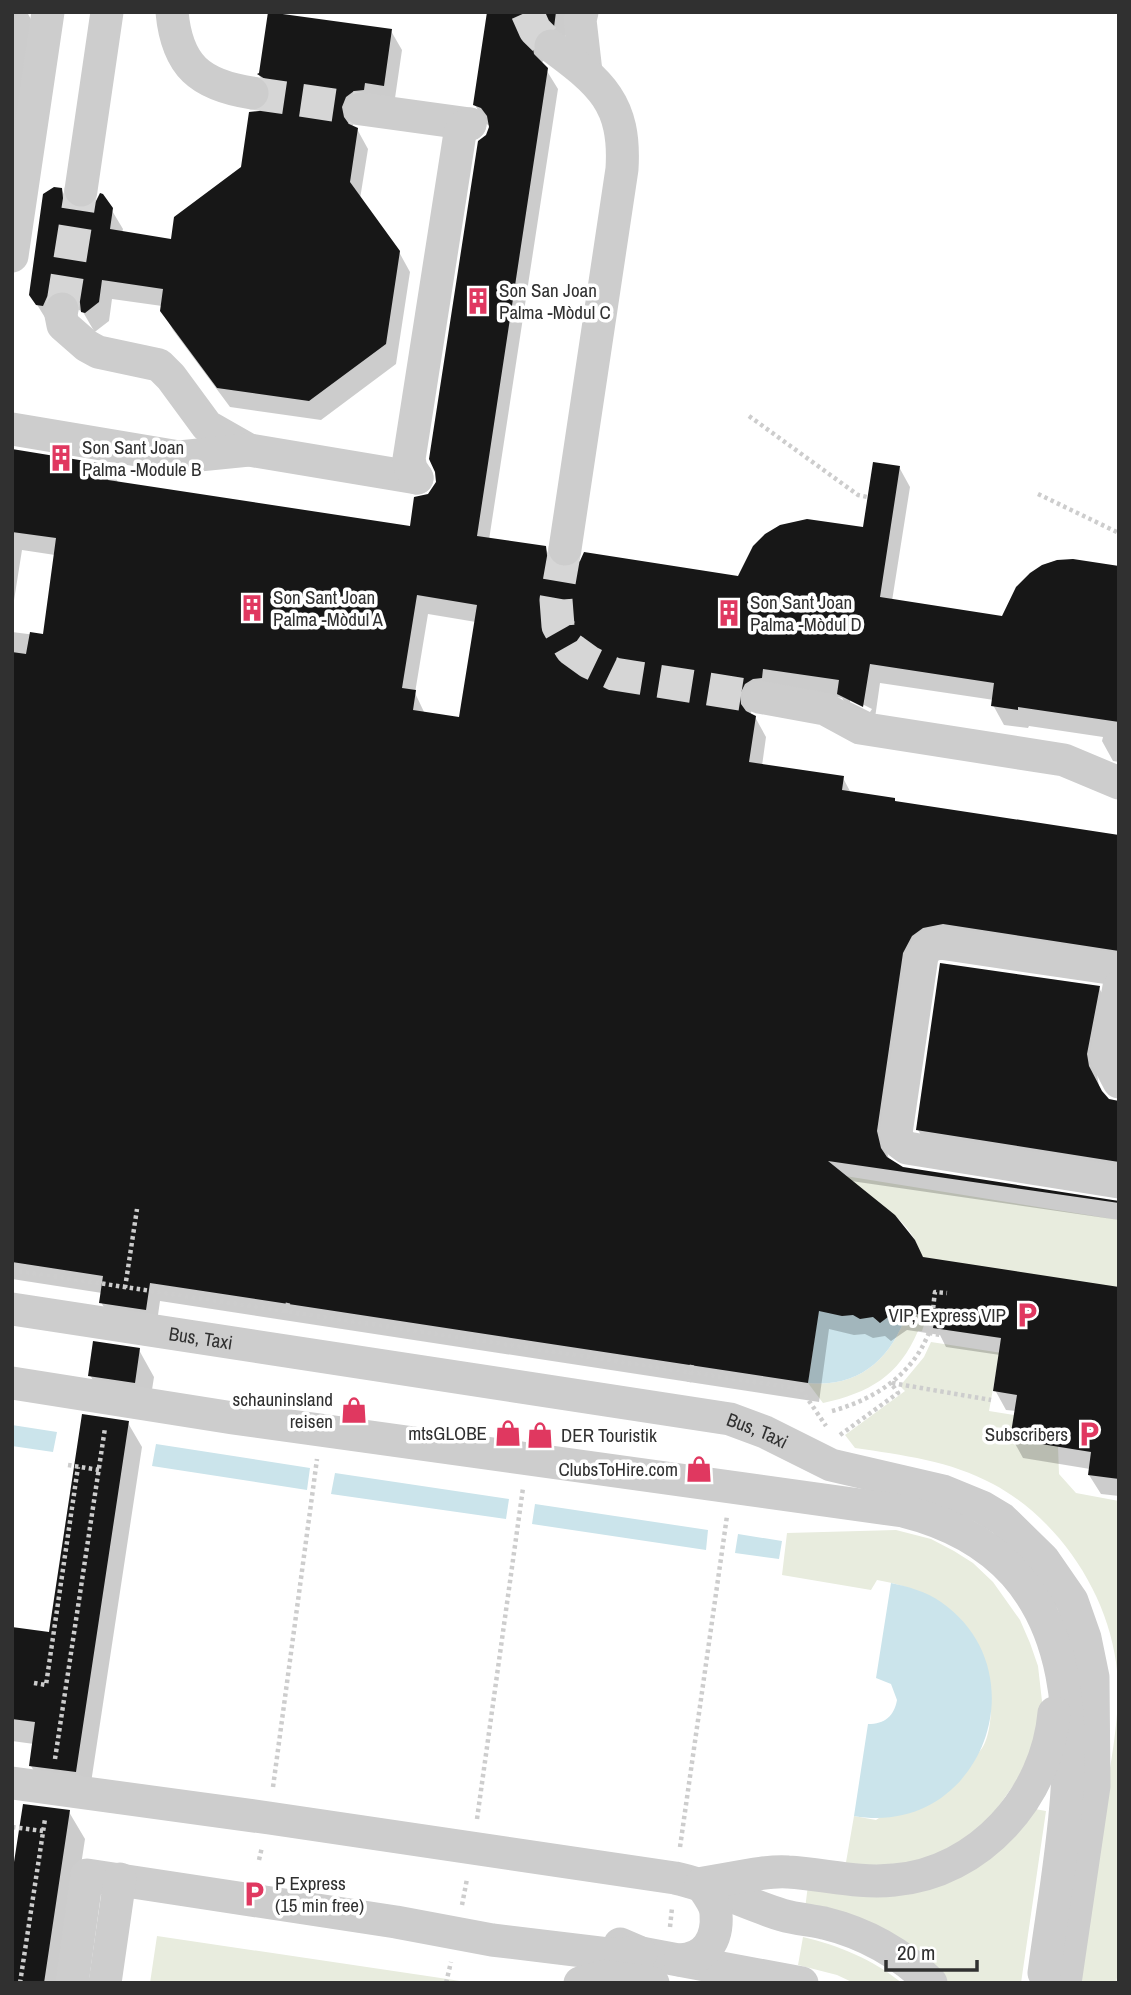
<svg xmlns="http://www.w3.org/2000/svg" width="1131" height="1995" viewBox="0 0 1131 1995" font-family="'Archivo Narrow',sans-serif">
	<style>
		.green { fill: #e8ecde }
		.water { fill: #cbe4eb }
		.shadow { fill: #0003; fill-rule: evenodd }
		.building { fill: #171717; fill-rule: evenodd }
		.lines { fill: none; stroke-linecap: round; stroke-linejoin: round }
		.minor-tunnel { stroke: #d6d6d6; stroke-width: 33; stroke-dasharray: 33 17; stroke-linecap: butt }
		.path { stroke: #cdcdcd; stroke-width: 4.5; stroke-dasharray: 3.5 3.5; stroke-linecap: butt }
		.minor { stroke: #cdcdcd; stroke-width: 33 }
		.labels { text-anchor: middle; stroke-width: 7; stroke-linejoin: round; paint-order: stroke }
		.poi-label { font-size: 19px; fill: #303030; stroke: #fff; text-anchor: start }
		.street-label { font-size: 19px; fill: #303030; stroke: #fff }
	</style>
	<rect width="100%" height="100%" fill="#fff"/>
	<!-- green -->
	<path class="green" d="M839 1175 1119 1220V1287L928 1283C924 1269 921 1252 915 1240 898 1209 864 1197 839 1175Z
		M907 1313 927 1316 922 1331H918C899 1376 869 1393 823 1403L808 1383C859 1388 891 1359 907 1313Z
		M931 1342 1119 1371 997 1367 989 1411 1014 1415 1010 1439 1058 1446 1059 1474 1076 1493 1119 1501V1967L1116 1983H1079C1088 1921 1097 1860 1105 1799 1112 1754 1122 1708 1116 1662 1106 1590 1057 1518 993 1484 951 1461 902 1455 855 1448L845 1435 905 1391 900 1386 924 1357Z
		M896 1530 931 1539 954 1551 973 1563 993 1582 1020 1620 1030 1643 1038 1666 1043 1710 1034 1756 981 1831 917 1864 845 1868 854 1816 876 1820C900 1804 924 1788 948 1772 957 1766 970 1760 979 1752 989 1742 991 1719 991 1706 992 1631 946 1592 877 1580L871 1590 782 1575 787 1533Z
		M1035 1809 1046 1811 1021 1983H947L805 1909 808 1885 854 1894Z
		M157 1936 434 1977 473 1983H150Z
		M803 1937C840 1946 872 1959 902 1983H854L837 1975 798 1965Z"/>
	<!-- water -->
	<path class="water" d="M820 1300 842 1316 868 1307 876 1320 881 1322 887 1310 907 1313C891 1359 859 1388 808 1383Z
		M12 1425 57 1432 53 1452 12 1446Z
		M156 1444 310 1468 307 1490 152 1466Z
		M335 1473 509 1499 506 1519 331 1494Z
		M535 1504 708 1530 706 1550 532 1524Z
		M738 1534 782 1541 779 1559 735 1553Z
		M891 1583C908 1587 926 1591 941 1602 1043 1673 980 1838 854 1816L868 1724C885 1724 894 1716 897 1700L891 1684 876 1678Z"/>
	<!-- shadow -->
	<path class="shadow" d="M12 12H27L33 23 12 160Z
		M488 12H569L564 46 546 55 542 63 558 89 489 540 545 548 556 567 563 570 738 578 864 529 899 467 910 487 892 601 1003 618 1119 567V762L1113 761 1102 741 1103 737 1029 726 1028 728 1004 725 993 705 994 700 880 683 874 725 851 713 842 698 774 687 755 703 750 715 755 717 766 737 762 766 843 778 851 793 894 800 896 803 1119 837V967L927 950 887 1151 889 1160 903 1169 1119 1202V1220L851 1181 924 1259 1119 1289V1496L1101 1494 1089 1475 1090 1469 1023 1458 1012 1438 1016 1411 1006 1410 995 1390 1000 1355 946 1347 940 1335 907 1330 891 1341 885 1336 873 1338 865 1334 854 1335 829 1329 819 1402 160 1301 156 1329 112 1322 101 1302 102 1293 12 1279V632L44 636 55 555 22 550 12 613V450L109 466 119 484 411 528 425 497 435 488 487 136 491 126 486 124 475 105ZM428 614 476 622 461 719 425 714 415 693ZM850 698 872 709 870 712 850 702Z
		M391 31 402 50 394 105 357 116 352 127 357 129 368 149 360 199 399 252 410 272 396 364 321 420 230 407 173 330 162 310V306L112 299 109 321 96 331H94L83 312 77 309 49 324 31 295 61 189 72 208 79 211 111 209 123 229 122 233 172 241 243 168 259 113 267 107 273 96 270 94 259 75Z
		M1099 988 1110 1007 1097 1074 1099 1086 1103 1095 1108 1100 1119 1103V1179L929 1149 918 1130Z
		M139 1350 154 1377 149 1409 105 1402 90 1375Z
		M128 1423 142 1447 89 1796 45 1790 31 1766 34 1744 12 1741V1629L50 1634Z
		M69 1812 85 1839 63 1983H12Z"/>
	<!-- building -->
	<path class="building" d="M268 12 392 29 384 86 365 83 364 90 354 91 346 97 342 107 344 117 349 124 358 128 350 182 400 251 386 344 309 401 217 388 160 311 163 289 102 280 99 302 85 313 81 312 80 303 75 295 66 290 55 291 47 297 43 306 36 305 29 295 43 194 54 187 62 188 63 198 69 205 78 209 89 208 96 201 100 193 103 194 113 208 110 229 171 239 174 217 241 167 249 112 259 111 266 106 271 96 270 86 265 79 257 74 259 73Z
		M487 12H556L554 27 543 29 535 35 532 43 534 54 548 68 477 536 546 546 547 555 553 564 563 568 571 567 580 561 584 552 738 576 753 546 765 534 780 525 807 519 863 527 873 462 900 466 880 597 1002 616 1016 587 1030 573 1042 565 1057 560 1073 559 1119 566V722L1018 707V710L991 706 994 683 870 664 863 707 837 694 839 680 763 669 762 678 753 679 745 684 740 694 741 704 746 711 756 716 749 762 844 776 842 790 895 798V801L1119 835V951L943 924 923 928 912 936 903 953 877 1131 881 1148 887 1157 903 1167 1119 1201V1203L828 1161 895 1215 915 1240 923 1257 1119 1287V1479L1088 1475 1091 1452 1010 1439 1017 1395 993 1391 1001 1338 933 1328 935 1317 896 1311 880 1323 873 1317 860 1319 853 1315 842 1316 819 1311 808 1383 150 1283 146 1310 99 1303 103 1276 12 1262V652L26 654 30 632 43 634 56 538 12 532V449L110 465 108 480 410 526 414 497 428 494 436 482 435 472 429 459 478 141 486 135 489 127 487 116 481 108 473 105ZM417 595 477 605 459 717 413 710 416 690 402 688Z
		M940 963 1100 986 1087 1054 1089 1066 1102 1091 1109 1099 1119 1101V1162L916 1130Z
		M93 1341 140 1348 135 1383 88 1376Z
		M82 1414 129 1421 76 1772 29 1766 35 1722 12 1719V1627L49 1632Z
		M23 1804 70 1810 44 1983H12V1875Z"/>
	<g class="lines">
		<!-- minor-tunnel -->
		<path class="minor-tunnel" d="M527 12 535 30 551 46
			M252 93 361 109
			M62 309 81 190
			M565 549 556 600 558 626 571 649 589 662 614 674 759 697"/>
		<!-- path -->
		<path class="path" d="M749 416 858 495 867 497
			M1038 494 1119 533
			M12 1270 801 1389 826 1426
			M125 1288 137 1209
			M286 1313 288 1303
			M929 1333 940 1335
			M689 1382 692 1365
			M892 1383 991 1400
			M832 1411C873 1400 911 1376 928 1335 933 1322 933 1305 935 1292L947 1293
			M840 1435 898 1393 891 1383
			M68 1465 99 1470
			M34 1683 46 1685 78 1467
			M55 1759 105 1428
			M273 1787 317 1459
			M477 1819 523 1488
			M12 1827 43 1831
			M680 1847 727 1516
			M259 1860 262 1847
			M462 1905 467 1879
			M670 1927 672 1908
			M20 1983 45 1819
			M446 1983 451 1962"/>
		<!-- minor -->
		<g class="minor">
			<path d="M172 12C177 66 200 85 252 93"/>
			<path d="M582 12 580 20 586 72"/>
			<path d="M551 46C601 83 626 103 622 169L565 549"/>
			<path d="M361 109 470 124"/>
			<path d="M81 190 107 12"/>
			<path d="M12 256 48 12"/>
			<path d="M62 309 61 315 63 325 87 346 98 352 159 365 171 377 207 426 249 450"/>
			<path d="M12 429 179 457 249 450 417 478"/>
			<path d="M417 478 411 469 409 459 460 133 463 127 470 124"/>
			<path d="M759 697 825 709 860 728 1064 760 1119 783"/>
			<path d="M1119 978 1117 972 1109 968 940 943 928 946 922 956 896 1133 899 1142 907 1148 1119 1182"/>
			<path d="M1119 987 1106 1057 1119 1082"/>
			<path id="s1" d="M12 1309 730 1419 765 1432 831 1465 943 1491 982 1507 1002 1519 1043 1559 1072 1601 1085 1638 1093 1677 1094 1786 1065 1983"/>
			<path d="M12 1383 233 1418 903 1511C1127 1567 1066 1805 1044 1973"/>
			<path d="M12 1783 269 1818 675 1878C713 1886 746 1904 782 1915 796 1919 810 1920 824 1923 865 1933 901 1953 931 1983"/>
			<path d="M703 1883C727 1880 765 1870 788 1872 824 1874 858 1884 894 1880 980 1873 1047 1796 1054 1713"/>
			<path d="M620 1944 641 1953 802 1983"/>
			<path d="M680 1960C706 1959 718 1939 716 1914 716 1904 706 1892 701 1884"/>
			<path d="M72 1983 87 1875 396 1922 492 1940 608 1954 641 1953"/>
			<path d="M105 1983 120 1879"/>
			<path d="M580 1983 605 1976 653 1983"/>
		</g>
	</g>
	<!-- icons -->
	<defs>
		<symbol id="building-bare" viewBox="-9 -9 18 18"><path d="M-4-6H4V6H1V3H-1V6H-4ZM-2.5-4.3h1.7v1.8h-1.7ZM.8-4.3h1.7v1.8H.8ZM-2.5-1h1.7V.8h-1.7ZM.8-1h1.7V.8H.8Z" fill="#e03860" stroke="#fff" stroke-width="2.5" paint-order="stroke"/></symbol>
		<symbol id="parking-bare" viewBox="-9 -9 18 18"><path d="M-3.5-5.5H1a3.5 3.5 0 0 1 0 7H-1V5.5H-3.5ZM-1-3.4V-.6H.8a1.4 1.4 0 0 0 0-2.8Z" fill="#e03860" stroke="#fff" stroke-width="2.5" paint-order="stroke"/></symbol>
		<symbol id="shop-bare" viewBox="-9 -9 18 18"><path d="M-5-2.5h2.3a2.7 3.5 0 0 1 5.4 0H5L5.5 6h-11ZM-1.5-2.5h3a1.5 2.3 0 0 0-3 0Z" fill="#e03860" stroke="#fff" stroke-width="2.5" paint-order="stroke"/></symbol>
	</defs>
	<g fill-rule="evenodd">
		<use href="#building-bare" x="459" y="282" width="38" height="38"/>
		<use href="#building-bare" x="42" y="439" width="38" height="38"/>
		<use href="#building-bare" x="233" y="589" width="38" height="38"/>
		<use href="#building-bare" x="710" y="594" width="38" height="38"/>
		<use href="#parking-bare" x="1008" y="1296" width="38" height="38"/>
		<use href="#shop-bare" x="335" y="1391" width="38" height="38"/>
		<use href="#shop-bare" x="489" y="1414" width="38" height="38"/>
		<use href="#parking-bare" x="1070" y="1415" width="38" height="38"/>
		<use href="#shop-bare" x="521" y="1416" width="38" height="38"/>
		<use href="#shop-bare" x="680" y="1450" width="38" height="38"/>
		<use href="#parking-bare" x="235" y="1875" width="38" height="38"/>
	</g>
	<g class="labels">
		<!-- poi labels -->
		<g class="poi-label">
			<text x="499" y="297">Son San Joan<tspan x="499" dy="22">Palma -Mòdul C</tspan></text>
			<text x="82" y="454">Son Sant Joan<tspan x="82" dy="22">Palma -Module B</tspan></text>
			<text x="273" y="604">Son Sant Joan<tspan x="273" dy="22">Palma -Mòdul A</tspan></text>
			<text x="750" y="609">Son Sant Joan<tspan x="750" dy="22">Palma -Mòdul D</tspan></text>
			<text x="1006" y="1322" text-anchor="end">VIP, Express VIP</text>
			<text x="333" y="1406" text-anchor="end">schauninsland<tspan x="333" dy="22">reisen</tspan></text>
			<text x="487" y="1440" text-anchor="end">mtsGLOBE</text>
			<text x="1068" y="1441" text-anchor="end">Subscribers</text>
			<text x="561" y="1442">DER Touristik</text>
			<text x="678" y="1476" text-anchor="end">ClubsToHire.com</text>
			<text x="275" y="1890">P Express<tspan x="275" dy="22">(15 min free)</tspan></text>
		</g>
		<!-- street labels -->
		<g class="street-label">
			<text dy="7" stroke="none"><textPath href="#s1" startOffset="191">Bus, Taxi</textPath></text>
			<text dy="7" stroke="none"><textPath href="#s1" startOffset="756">Bus, Taxi</textPath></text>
		</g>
	</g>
	<!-- border -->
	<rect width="1131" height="1995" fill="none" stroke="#303030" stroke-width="28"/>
	<!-- scale -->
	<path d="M886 1960v10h91v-10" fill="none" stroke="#303030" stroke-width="3.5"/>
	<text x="897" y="1960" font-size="21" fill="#303030" stroke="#ffffff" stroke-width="5" paint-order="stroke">20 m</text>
</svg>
